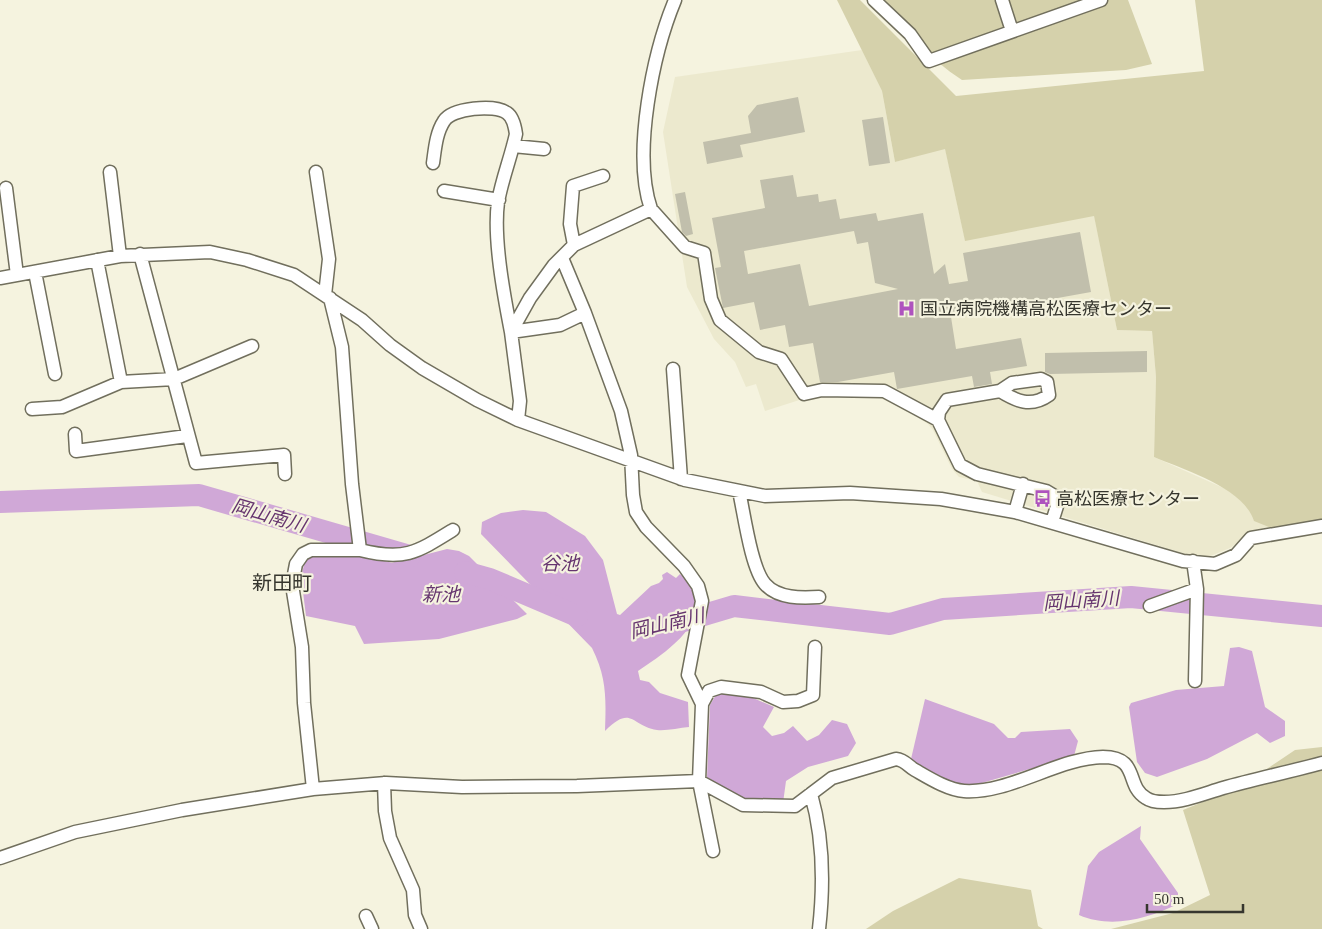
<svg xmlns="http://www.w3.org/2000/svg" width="1322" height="929" viewBox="0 0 1322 929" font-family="'Times New Roman','Noto Sans JP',serif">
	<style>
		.built { fill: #ece9ce }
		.green { fill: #d5d1ab }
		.water { fill: #d0a8d7 }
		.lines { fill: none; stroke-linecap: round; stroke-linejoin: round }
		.river { stroke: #d0a8d7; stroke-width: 22 }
		.building { fill: #c1bfac; fill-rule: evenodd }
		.minor-casing { stroke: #716f5d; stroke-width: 15 }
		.minor { stroke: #fff; stroke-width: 12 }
		.labels { text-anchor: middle; stroke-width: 4.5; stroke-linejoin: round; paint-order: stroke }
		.poi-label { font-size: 18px; fill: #36362e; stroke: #f5f3df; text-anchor: start }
		.water-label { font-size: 19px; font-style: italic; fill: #66356f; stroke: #f5f3df }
		.quarter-label { font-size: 20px; fill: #36362e; stroke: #f5f3df }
	</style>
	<rect width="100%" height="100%" fill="#f5f3df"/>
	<!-- built -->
	<path class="built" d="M862 50 882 91 895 162 945 148 965 240 1094 215 1117 330 1152 331 1156 377 1154 457 1228 490 1274 529 1256 531 1230 548 1208 557 1189 555 982 492 977 481 959 477 952 469 933 430 928 424 906 410 874 395H815L765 411 756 384 746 387 735 362 714 339 687 287 663 132 675 77Z"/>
	<!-- green -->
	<path class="green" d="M837 0H860L956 96 1204 71 1195 0H1322V522L1274 529 1254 521C1243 487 1184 470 1154 457L1156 377 1152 331 1117 330 1094 216 965 241 945 149 895 162 882 91Z
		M879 0H1128L1152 64 1126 70 962 80C929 59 905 29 879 0Z
		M1322 747V929H1111L1173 913 1210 895 1183 810 1240 787 1295 750Z
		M959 878 1031 890 1038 926 1043 929H866L893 911Z"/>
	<!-- water -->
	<path class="water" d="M523 510 546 512 585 536 603 560 617 614 620 615 651 586 659 583 663 579 662 575 667 572 676 578 680 574C685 578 692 583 694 588 711 624 662 655 638 671L640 680 649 682 660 693 688 702 689 727C679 728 666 731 657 730 631 726 632 704 605 731 606 699 607 678 592 648L481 534 482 522 501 513Z
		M447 549 459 551 469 556 527 614 517 619 439 639 364 644 355 626 306 616 301 576 306 558 312 554 360 555 393 563Z
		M1239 647 1252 651 1265 707 1285 721V736L1270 743 1257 733 1207 759 1157 777 1145 773 1137 762 1129 707 1131 703 1176 690 1224 686 1230 648Z
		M717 693 751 697 774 707 763 727 772 736 784 733 793 726 807 741 819 735 832 720 847 724 856 743 848 756 808 767 786 781 783 803 740 800 707 777 710 705Z
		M925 699 994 724 1008 738H1015L1021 732 1070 729 1078 741 1074 756 968 787C947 783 926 774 911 759Z
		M1141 826 1140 839 1178 893V904C1147 919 1111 929 1079 915L1088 866 1099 852Z"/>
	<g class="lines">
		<!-- river -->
		<path class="river" d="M0 502 199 495 410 556
			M465 572 490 579 577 616
			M677 623 734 606 890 624 943 609 1131 597 1322 616"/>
	</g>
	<!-- building -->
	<path class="building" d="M798 97 805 132 740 145 743 157 707 164 703 142 751 133 748 116 757 105Z
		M883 117 890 163 869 166 862 120Z
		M793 175 797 197 818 194 819 202 836 199 840 219 876 213 878 221 923 213 934 274 945 264 949 284 968 281 963 253 1080 232 1091 292 951 317 956 349 1021 338 1027 366 990 372 992 384 974 387 972 376 897 389 894 372 838 382H820L813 343 789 347 785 325 760 330 754 302 723 308 715 268 721 267 712 218 765 208 760 180ZM854 231 857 244 868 242 875 283 898 289 809 306 800 264 748 274 744 251Z
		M685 192 693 234 686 236 682 232 675 194Z
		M1147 351V372L1050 374 1045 372V353Z"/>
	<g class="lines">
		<defs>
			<path id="minor" d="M874 0 910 34 929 61 1101 0
				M1002 0 1012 31
				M513 146 544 149
				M433 163C435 149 436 133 444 121 452 108 494 104 507 113 513 117 515 127 516 134 511 157 502 179 498 202 493 238 504 296 511 332L560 325 585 313 621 411 631 455 633 495 636 512 646 527 684 566 698 586 702 601 688 675 702 704 699 781 713 851
				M110 172 120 256
				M316 172 329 259 325 295
				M6 188 17 275
				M444 191 499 200
				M651 209C632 154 653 53 675 0
				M574 245 570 224 573 186 603 176
				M140 254 196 463 284 455 285 474
				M562 258 585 313
				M97 260 121 382
				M35 272 55 374
				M0 278 120 256 210 252 247 260 294 275 362 320 390 345 422 368 477 400 518 420 685 480 765 496 850 493 941 499 1015 512 1183 561 1215 564 1236 555 1251 538 1322 526
				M673 369 681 479
				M1000 391C1016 401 1031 408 1049 395L1047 382 1041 379 1012 383 1000 391 947 400 939 412 938 420 960 465 977 474 1046 491 1056 497 1057 506 1052 522
				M32 409 62 407 121 382 174 379 252 346
				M518 420 520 401 511 332 530 298 554 265 574 245 651 209 685 247 704 253 711 299 720 320 759 352 781 359 804 394 822 390 884 391 938 420
				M75 434 76 451 187 436
				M739 491C744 513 751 568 765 584 778 599 802 598 819 597
				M1015 512 1023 484
				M360 550C404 561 416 553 453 530
				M1193 561 1197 589 1195 681
				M1150 606 1197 589
				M702 704 709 691 721 687 761 692 783 702 798 701 813 695 815 647
				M384 783 385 811 390 838 413 890 415 915 421 929
				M313 789 304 703 302 647 292 585 296 564 303 554 311 550H360L352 484 342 347 330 298
				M811 794C823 836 824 885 819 929
				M0 858 75 832 182 810 313 789 386 783 462 787 577 786 699 781 743 805 795 806 832 778 896 759C905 760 908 766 915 770 929 778 948 790 964 791 1009 794 1058 758 1103 757 1140 757 1125 786 1146 798 1150 801 1159 802 1164 802 1184 802 1203 794 1223 788 1255 779 1289 772 1322 763
				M366 916 372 929"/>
		</defs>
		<!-- minor casing -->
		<use href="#minor" class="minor-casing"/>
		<!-- minor -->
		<use href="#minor" class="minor"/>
	</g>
	<!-- icons -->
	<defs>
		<symbol id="hospital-bare" viewBox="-9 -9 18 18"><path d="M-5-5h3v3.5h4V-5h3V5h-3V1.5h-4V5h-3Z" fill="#ae53be" stroke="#f5f3df" stroke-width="2.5" paint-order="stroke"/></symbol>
		<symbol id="bus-bare" viewBox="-9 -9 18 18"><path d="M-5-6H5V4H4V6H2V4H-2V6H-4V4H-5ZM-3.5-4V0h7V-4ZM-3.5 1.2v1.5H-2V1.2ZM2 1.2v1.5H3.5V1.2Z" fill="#ae53be" stroke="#f5f3df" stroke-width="2.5" paint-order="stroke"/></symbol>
	</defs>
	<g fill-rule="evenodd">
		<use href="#hospital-bare" x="894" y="296" width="25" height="25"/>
		<use href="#bus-bare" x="1030" y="486" width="25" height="25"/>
	</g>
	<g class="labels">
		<!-- poi labels -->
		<g class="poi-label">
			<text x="920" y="315">国立病院機構高松医療センター</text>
			<text x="1056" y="505">高松医療センター</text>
		</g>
		<!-- water labels -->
		<g class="water-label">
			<text transform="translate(269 515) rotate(16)" y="7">岡山南川</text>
			<text x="560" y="570">谷池</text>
			<text x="441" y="601">新池</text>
			<text transform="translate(1081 600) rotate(-4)" y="7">岡山南川</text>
			<text transform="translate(667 623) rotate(-13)" y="7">岡山南川</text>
		</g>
		<!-- quarter labels -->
		<g class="quarter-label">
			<text x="282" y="590">新田町</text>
		</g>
	</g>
	<!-- scale -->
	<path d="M1147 904v8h96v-8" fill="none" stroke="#36362e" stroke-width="2.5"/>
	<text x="1154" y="904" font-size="15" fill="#36362e" stroke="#f5f3df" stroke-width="4" paint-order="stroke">50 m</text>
</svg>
